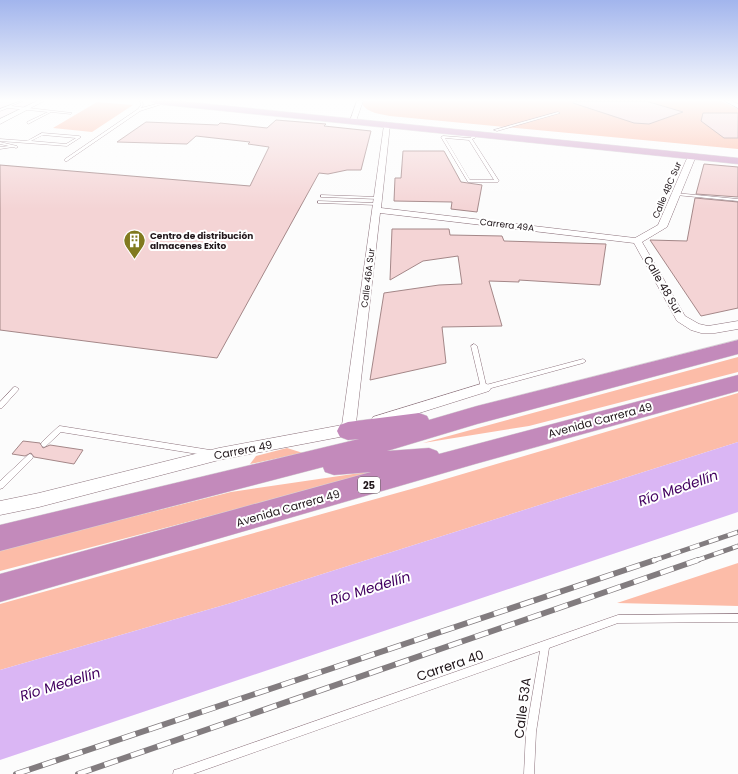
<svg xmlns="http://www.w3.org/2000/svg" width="738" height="774" viewBox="0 0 738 774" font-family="Poppins,sans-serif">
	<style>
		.built { fill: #ffeff5 }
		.green { fill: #fcbca8 }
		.water { fill: #dab6f4 }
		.building { fill: #f4d4d5; stroke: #a48788 }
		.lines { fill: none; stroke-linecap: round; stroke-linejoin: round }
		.service-casing { stroke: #8d737d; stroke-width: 1 }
		.minor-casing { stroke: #8d737d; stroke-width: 1 }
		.primary-casing { stroke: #d7d5d6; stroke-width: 1 }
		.trunk-casing { stroke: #d7d5d6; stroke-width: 1 }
		.service { fill: #fff; fill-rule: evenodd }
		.minor { fill: #fff; fill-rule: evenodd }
		.primary { fill: #d2a7cc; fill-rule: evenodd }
		.trunk { fill: #c38abb; fill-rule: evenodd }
		.rail-far1-casing { stroke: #827c7f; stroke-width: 5 }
		.rail-casing { stroke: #827c7f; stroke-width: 6 }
		.rail-far1 { stroke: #fff; stroke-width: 3.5; stroke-dasharray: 10; stroke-linecap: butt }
		.rail { stroke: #fff; stroke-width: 4.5; stroke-dasharray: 14; stroke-linecap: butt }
		.labels { text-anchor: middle; stroke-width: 4; stroke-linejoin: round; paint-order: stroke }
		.far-street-label { font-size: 9px; fill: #20161a; stroke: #fff }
		.far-poi-label { font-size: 9px; font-weight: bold; fill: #20161a; stroke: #fff; text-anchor: start }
		.shield { fill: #fff; stroke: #635c5f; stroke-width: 1 }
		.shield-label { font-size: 10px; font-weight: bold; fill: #20161a }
		.street-label { font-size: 11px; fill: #20161a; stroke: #fff }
		.near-street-label { font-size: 13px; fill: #20161a; stroke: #fff }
		.near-water-label { font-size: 14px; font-style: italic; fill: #420160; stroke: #fff }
	</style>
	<rect width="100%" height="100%" fill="#fcfcfc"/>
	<!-- built -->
	<path class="built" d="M0 101H34L0 118Z"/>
	<!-- green -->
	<path class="green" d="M364 101H721L738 109V149L390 116C380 114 368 113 362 104Z
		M97 102 133 105 92 132 53 128Z
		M738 357V372L529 426 423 443Z
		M738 393V442L231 603 0 670V604L422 486Z
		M287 448 303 453 250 464 256 456Z
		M394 468 0 571V550L231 492Z
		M738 563V606L617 603Z"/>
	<!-- water -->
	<path class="water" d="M738 442V512L0 760V670L231 603Z"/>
	<!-- building -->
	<path class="building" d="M573 101H646L683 112 649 124 634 123 573 103Z
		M703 113H738V138H724L701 121Z
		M276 120 326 124 324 126 371 131 361 170H347L328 174 319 173 217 358 0 330V165L250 186 269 147 248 144 250 142 196 136 187 144 117 142 146 122 218 125 220 123 267 128Z
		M403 151H444L461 182 482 185 477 212 451 209 452 202 394 201 395 178H401Z
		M704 164 738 167V197L696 194Z
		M695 198 738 202V308L701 316 650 240 687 241Z
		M392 229H449L450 235 502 236 504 241 606 244 600 285 519 280V282L489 281 502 326 442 327 446 363 370 380 384 293 439 285 462 284 458 256 423 261 390 280Z
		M23 441 40 443 43 448 50 445 83 450 74 464 34 457 31 453 25 456 12 454Z"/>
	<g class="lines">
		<defs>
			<path id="service" d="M21 101H23L11 106 72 113 71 114 51 112 28 124 27 122 48 112 8 108 0 111V109Z
				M140 101H142L143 105 141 108 164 102 165 103 140 111 67 161H65V159L138 109 141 105Z
				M558 112 560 113 497 131 494 130Z
				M42 133 79 136 81 137 67 146 0 141V139L27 141ZM43 135 76 138 66 144 31 141Z
				M475 133 478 134 475 138 472 139 499 181 498 182H468L441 137 443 136 470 138 473 136ZM445 138 469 140 494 180H470Z
				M0 142 17 146 18 147 16 148 13 147 0 149V147L9 146 0 144Z
				M675 193 738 199V201L676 195H675Z
				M321 195 378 197 380 198 378 199 322 197H321Z
				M318 201 377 203 379 204 377 205 319 203H318Z
				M474 344 477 346 486 385 583 359 586 361 583 363 484 390 481 388 471 346Z
				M14 387H16L19 389 2 408H0V402Z
				M60 426 210 450 212 451 213 453 212 455 210 456 61 432 46 446 44 447 42 446 41 444 42 442 58 427Z
				M30 454 32 455 33 457 32 459 3 488 0 489V481L28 455Z
				M738 614V622L618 623 549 648 536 732 534 774H524L526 732 540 651 193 774H173L174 770 178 769 618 615Z"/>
			<path id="minor" d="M37 101H44L0 124V119Z
				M357 101H363L356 121 353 123 350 121Z
				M725 101H732L738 104V108Z
				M387 123 390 125 381 208 635 238 658 225 688 156 689 154H695L696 156 667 227 642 242 685 316 699 324 708 326 738 321V329L715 333H701L691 330 677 321 634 243 380 213 356 423 360 424 362 428 360 432 348 437 345 436 219 460 39 507 0 515V501L39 493 219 448 342 425 384 125Z
				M484 383 489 385 491 388 489 391 378 426 373 425 371 421 373 417Z"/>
			<path id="primary" d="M151 101H179L738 158V164L156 104Z"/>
			<path id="trunk" d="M738 340V354L477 424 387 451 429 448 437 451 439 454 738 375V391L475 464 0 602V574L371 472 334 475 325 472 323 467 0 551V525L359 439 348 440 340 437 337 431 340 425 348 422 419 413 427 416 429 420 477 406Z"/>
		</defs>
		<!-- service casing -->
		<use href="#service" class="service-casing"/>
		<!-- minor casing -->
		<use href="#minor" class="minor-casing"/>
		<!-- primary casing -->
		<use href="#primary" class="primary-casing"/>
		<!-- trunk casing -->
		<use href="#trunk" class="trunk-casing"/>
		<!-- service -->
		<use href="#service" class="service"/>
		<!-- minor -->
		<use href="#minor" class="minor"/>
		<!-- primary -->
		<use href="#primary" class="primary"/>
		<!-- trunk -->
		<use href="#trunk" class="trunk"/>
		<defs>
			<path id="rail-far1" d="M652 561 738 532
				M695 561 738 546"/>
			<path id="rail" d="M16 774 655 560
				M78 774 698 560"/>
		</defs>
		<!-- rail-far1 casing -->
		<use href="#rail-far1" class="rail-far1-casing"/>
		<!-- rail casing -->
		<use href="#rail" class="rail-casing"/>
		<!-- rail-far1 -->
		<use href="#rail-far1" class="rail-far1"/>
		<!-- rail -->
		<use href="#rail" class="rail"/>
	</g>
	<!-- sky -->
	<linearGradient id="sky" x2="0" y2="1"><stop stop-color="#a2b5ed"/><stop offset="0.48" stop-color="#fefefe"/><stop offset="1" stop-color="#fefefe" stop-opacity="0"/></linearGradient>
	<rect width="738" height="209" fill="url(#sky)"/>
	<!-- icons -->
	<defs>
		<symbol id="building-pin" viewBox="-11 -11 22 30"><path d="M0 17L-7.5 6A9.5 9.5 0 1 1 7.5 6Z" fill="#817a1f" stroke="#fff"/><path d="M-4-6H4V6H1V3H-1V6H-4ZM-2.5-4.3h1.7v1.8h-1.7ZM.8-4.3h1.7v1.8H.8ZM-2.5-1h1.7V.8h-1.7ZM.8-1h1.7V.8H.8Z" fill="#fff"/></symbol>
	</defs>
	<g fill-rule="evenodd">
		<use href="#building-pin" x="122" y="228" width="25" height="34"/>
	</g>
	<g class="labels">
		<!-- far-street labels -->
		<g class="far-street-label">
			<text transform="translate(667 190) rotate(-67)" y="3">Calle 48C Sur</text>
			<text transform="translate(507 225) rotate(7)" y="3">Carrera 49A</text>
			<text transform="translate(368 278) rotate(-83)" y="3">Calle 46A Sur</text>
		</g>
		<!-- far-poi labels -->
		<g class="far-poi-label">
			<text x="150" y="239">Centro de distribución<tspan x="150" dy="10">almacenes Exito</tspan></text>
		</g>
		<!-- shield labels -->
		<rect class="shield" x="358" y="477" width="22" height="16" rx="3"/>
		<g class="shield-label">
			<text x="369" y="489">25</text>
		</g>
		<!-- street labels -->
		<g class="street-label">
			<text transform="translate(663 285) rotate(60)" y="4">Calle 48 Sur</text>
			<text transform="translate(600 420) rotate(-15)" y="4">Avenida Carrera 49</text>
			<text transform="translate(243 450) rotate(-11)" y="4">Carrera 49</text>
			<text transform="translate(288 508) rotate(-16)" y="4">Avenida Carrera 49</text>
		</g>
		<!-- near-street labels -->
		<g class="near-street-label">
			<text transform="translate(450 665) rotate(-19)" y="5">Carrera 40</text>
			<text transform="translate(522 708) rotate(-83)" y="5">Calle 53A</text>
		</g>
		<!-- near-water labels -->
		<g class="near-water-label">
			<text transform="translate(678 488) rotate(-19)" y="5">Río Medellín</text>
			<text transform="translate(370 588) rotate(-17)" y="5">Río Medellín</text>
			<text transform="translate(60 684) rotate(-17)" y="5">Río Medellín</text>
		</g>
	</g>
</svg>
